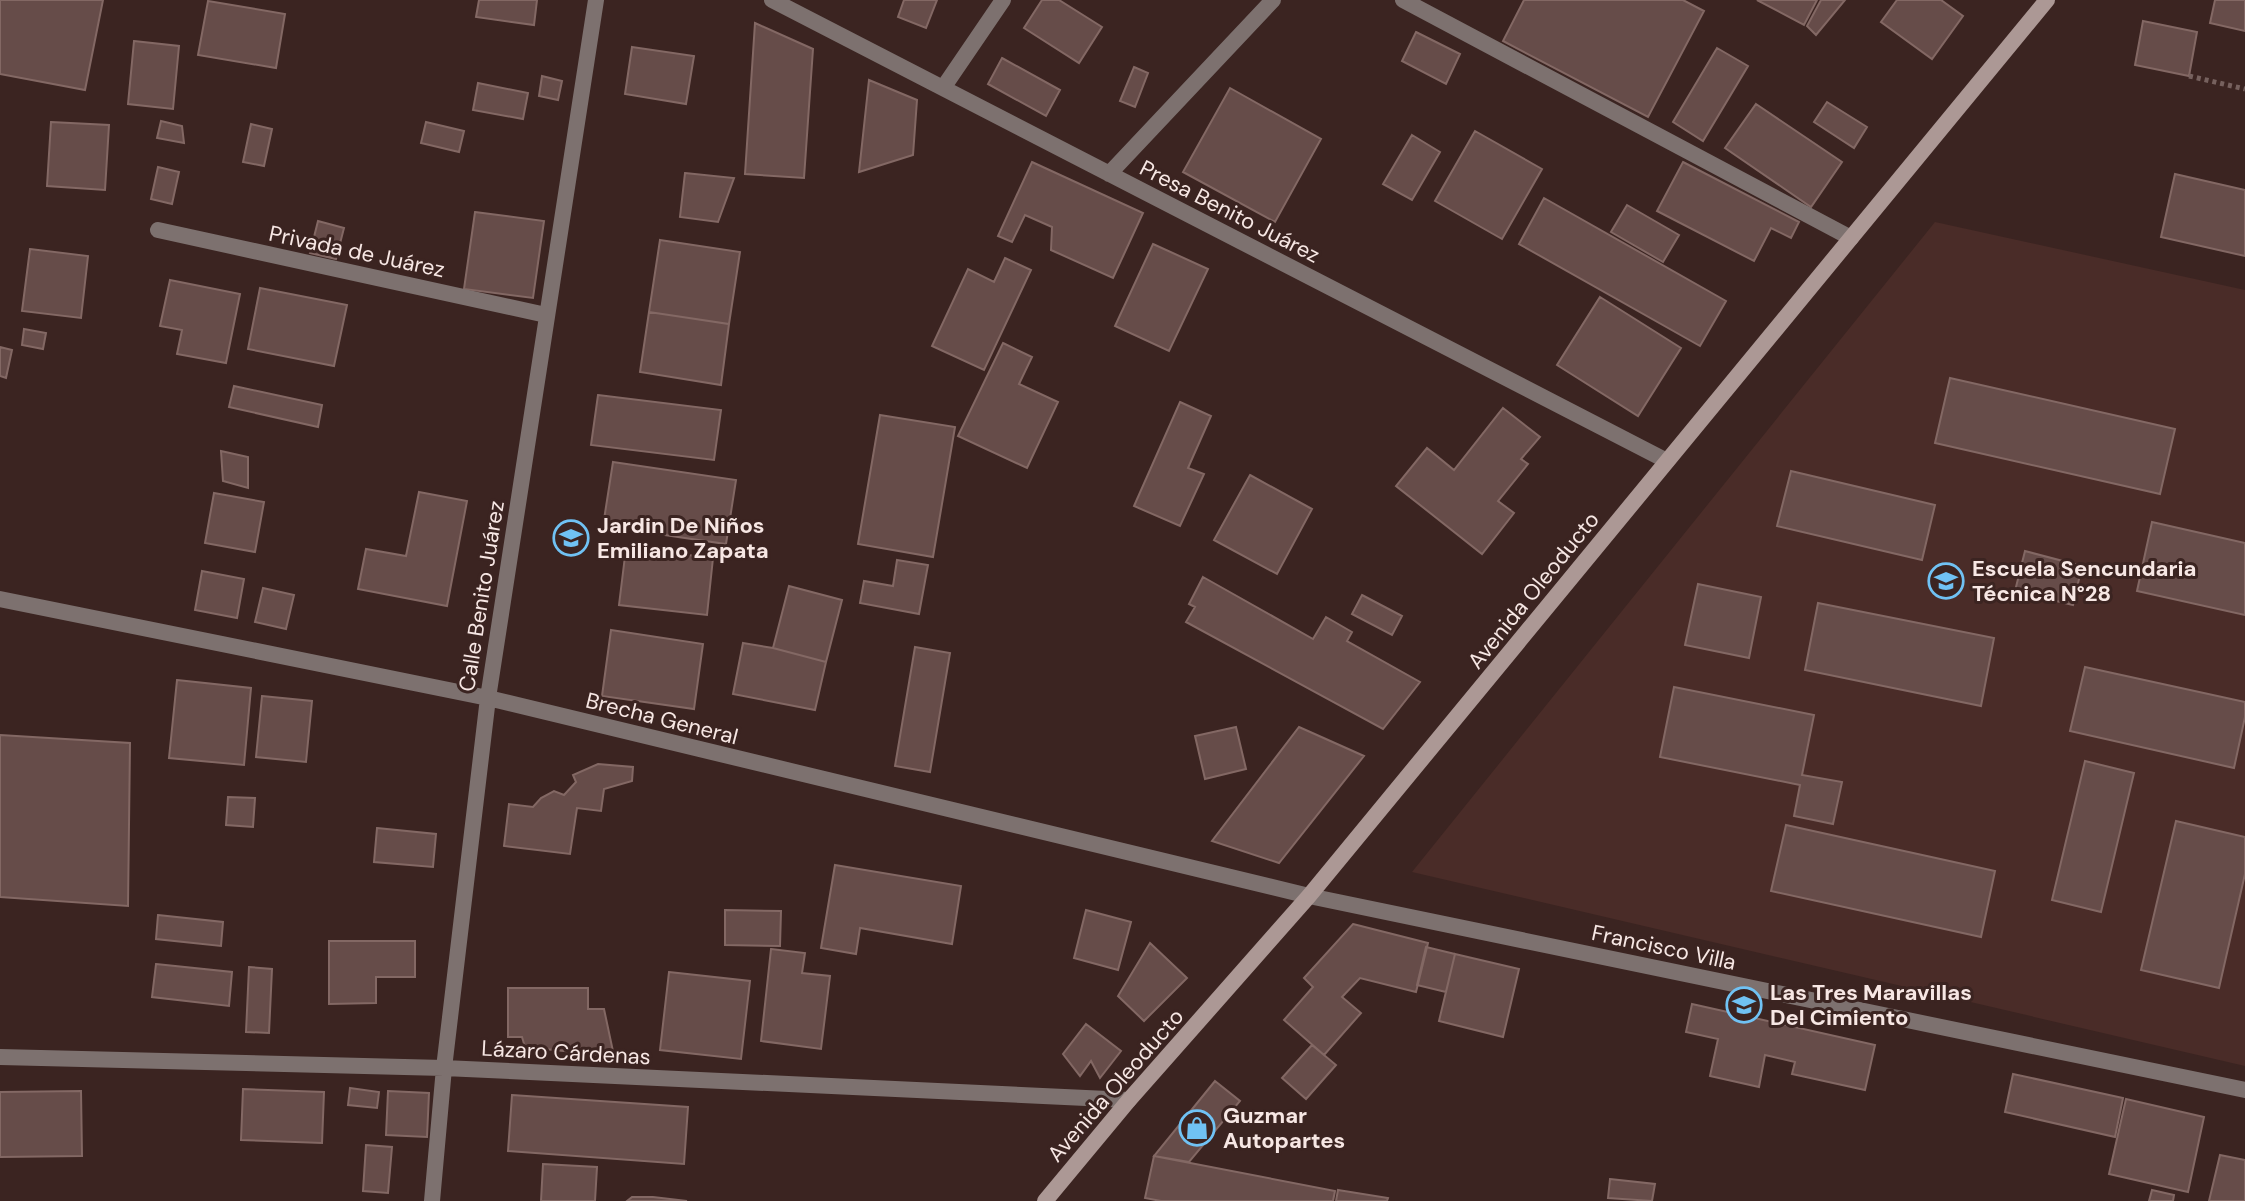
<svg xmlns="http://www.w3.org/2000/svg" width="2245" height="1201" viewBox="0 0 2245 1201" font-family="'DM Sans',sans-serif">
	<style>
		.built { fill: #4a2c28 }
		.building { fill: #664c49; stroke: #836864; stroke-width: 2 }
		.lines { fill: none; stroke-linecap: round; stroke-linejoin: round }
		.path { stroke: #76615e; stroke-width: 5; stroke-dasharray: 4 4; stroke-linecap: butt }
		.minor { stroke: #7d716f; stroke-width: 16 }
		.secondary { stroke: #ac9895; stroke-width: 16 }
		.labels { text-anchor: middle; stroke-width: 6; stroke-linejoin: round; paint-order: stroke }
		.street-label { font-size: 22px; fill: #f7e7e4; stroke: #3b2421 }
		.poi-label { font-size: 22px; font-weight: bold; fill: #f7e7e4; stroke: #3b2421; text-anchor: start }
	</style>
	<rect width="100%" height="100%" fill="#3b2421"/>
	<!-- built -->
	<path class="built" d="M1935 222 2245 290V1066L1412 872Z"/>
	<!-- building -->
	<path class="building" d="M0 0H103L85 90 0 74Z
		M479 0H537L534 25 476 17Z
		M904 0H937L926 28 898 17Z
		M1042 0H1059L1102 27 1079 63 1024 28Z
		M1524 0H1683L1704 11 1648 117 1503 41Z
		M1757 0H1817L1804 25Z
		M1821 0H1845L1816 35 1807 26Z
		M1897 0H1941L1963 16 1932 59 1881 22Z
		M2215 0H2245V31L2210 23Z
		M208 1 285 14 276 68 198 55Z
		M2143 21 2197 32 2189 76 2135 65Z
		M755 23 813 49 804 178 745 174Z
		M1416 32 1460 54 1446 84 1402 61Z
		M134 41 179 46 173 109 128 104Z
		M632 47 694 56 686 104 625 94Z
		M1717 48 1748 66 1703 141 1673 122Z
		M1002 58 1060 90 1046 116 988 84Z
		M1134 67 1148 73 1135 107 1120 101Z
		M542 76 562 81 558 100 539 96Z
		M869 80 917 100 913 155 859 172Z
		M478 83 528 93 523 119 473 110Z
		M1230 88 1321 139 1275 222 1183 172Z
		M1827 102 1867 127 1854 148 1814 122Z
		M1756 104 1842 162 1811 207 1725 148Z
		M161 121 182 126 184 143 157 138Z
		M51 122 109 125 105 190 47 186Z
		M426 122 464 131 459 152 421 143Z
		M251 124 272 129 264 166 243 162Z
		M1475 131 1542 169 1502 239 1435 201Z
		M1412 135 1440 152 1412 200 1383 184Z
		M1032 162 1143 213 1113 278 1051 250 1052 227 1025 215 1012 242 998 236Z
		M1683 162 1799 222 1791 238 1771 228 1754 261 1657 211Z
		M158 167 179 172 172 204 151 199Z
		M685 173 734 178 718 222 680 217Z
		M2175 174 2245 190V256L2161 237Z
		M1544 198 1726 301 1700 346 1519 244Z
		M1627 205 1679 235 1663 262 1611 232Z
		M475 212 544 221 533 298 464 289Z
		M318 221 344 228 336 259 310 253Z
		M660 240 740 252 729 324 649 312Z
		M1153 244 1208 269 1169 351 1115 326Z
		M30 249 88 256 81 318 22 311Z
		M1005 258 1031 270 984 370 932 346 968 269 994 282Z
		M170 280 240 294 226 363 177 354 182 330 160 326Z
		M260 288 347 305 334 366 248 349Z
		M1600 297 1681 348 1638 416 1557 365Z
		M649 312 729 324 721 385 640 372Z
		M24 329 46 333 43 349 22 345Z
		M1003 343 1032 357 1019 384 1058 402 1027 468 958 436Z
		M0 347 12 350 6 378 0 376Z
		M1950 378 2175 429 2160 494 1935 443Z
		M234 386 322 405 318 427 229 407Z
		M598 395 721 410 714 460 591 445Z
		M1180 402 1211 416 1188 468 1204 474 1180 526 1134 506Z
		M1503 408 1540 437 1521 459 1528 464 1498 501 1514 513 1482 554 1396 486 1427 448 1454 470Z
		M880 415 955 427 933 557 858 544Z
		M221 451 248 457V488L223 481Z
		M613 462 736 480 726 544 603 526Z
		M1791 471 1935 505 1922 560 1777 526Z
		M1250 475 1312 509 1277 574 1214 540Z
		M419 492 467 501 447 606 358 589 366 549 406 556Z
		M214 493 264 502 255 552 205 543Z
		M2152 522 2245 543V615L2137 591Z
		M626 548 713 558 707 615 619 605Z
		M2025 551 2082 566 2073 605 2015 591Z
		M897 560 928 565 919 614 860 603 864 581 893 586Z
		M202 571 244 579 237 618 195 610Z
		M1203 577 1313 639 1326 617 1352 632 1347 641 1420 682 1383 729 1186 622 1195 607 1189 604Z
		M1698 584 1761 597 1749 658 1685 645Z
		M789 586 842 600 826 662 773 648Z
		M263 588 294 595 286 629 255 622Z
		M1362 595 1402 616 1392 635 1352 614Z
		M1818 603 1994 638 1981 706 1805 670Z
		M611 630 703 644 694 709 602 696Z
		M743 643 773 648 826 662 815 710 733 694Z
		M915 647 950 653 930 772 895 766Z
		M2085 667 2245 702V717L2234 768 2070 731Z
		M177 680 251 688 244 765 169 758Z
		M1674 687 1814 715 1802 775 1842 782 1833 824 1794 816 1800 785 1660 757Z
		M262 696 312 701 306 762 256 757Z
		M1236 727 1246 769 1205 779 1195 736Z
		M1299 727 1364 756 1279 863 1212 841Z
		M0 735 130 743 128 906 0 897Z
		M2085 761 2134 773 2101 912 2052 900Z
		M598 764 633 767 632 781 604 789 601 811 577 808 570 854 504 846 509 804 533 807 541 798 554 791 564 795 576 782 573 775Z
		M228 797 255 798 253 827 226 825Z
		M2176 821 2245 837V874L2219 988 2141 970Z
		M1786 825 1995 871 1981 937 1771 891Z
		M377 828 436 834 433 867 374 862Z
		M835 865 961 886 952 944 860 928 856 954 821 948Z
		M725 910 781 911 780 946 725 945Z
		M1086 910 1131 922 1118 970 1074 958Z
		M158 915 223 922 221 946 156 939Z
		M1353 924 1428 943 1416 992 1360 978 1342 997 1361 1013 1324 1055 1284 1020 1313 987 1304 978Z
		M329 941H415V977H376V1003L329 1004Z
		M1150 943 1187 978 1144 1021 1118 996Z
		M1426 947 1455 954 1446 992 1417 985Z
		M771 949 805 953 802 973 830 976 821 1049 761 1041Z
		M1455 954 1519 969 1503 1037 1439 1021Z
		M156 964 232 972 229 1006 152 997Z
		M249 967 272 969 269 1033 246 1032Z
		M669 972 750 981 741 1059 660 1050Z
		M508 988H588V1009H604L614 1056 525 1047 522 1037H508Z
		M1692 1004 1875 1045 1865 1090 1792 1074 1795 1062 1765 1055 1759 1087 1710 1076 1718 1039 1686 1032Z
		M1086 1024 1121 1051 1100 1078 1091 1061 1080 1076 1063 1054Z
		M1312 1045 1336 1065 1306 1099 1282 1078Z
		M2013 1074 2123 1098 2115 1137 2005 1112Z
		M1215 1081 1240 1101 1189 1162 1154 1156Z
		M350 1088 379 1092 377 1108 348 1105Z
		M243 1089 324 1092 322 1143 241 1140Z
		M81 1091 82 1156 0 1157V1092Z
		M388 1091 429 1093 427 1137 386 1135Z
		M512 1095 688 1107 684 1164 508 1151Z
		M2126 1099 2204 1117 2188 1192 2109 1174Z
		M366 1145 392 1147 388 1193 363 1191Z
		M2220 1155 2245 1160V1201H2209Z
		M1154 1156 1335 1191 1333 1201H1161L1145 1198Z
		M543 1164 597 1167 595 1201H541Z
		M1610 1179 1655 1184 1652 1201 1608 1198Z
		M1338 1190 1388 1198 1387 1201H1336Z
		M2152 1190 2174 1195 2173 1201H2149Z
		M632 1197H653L687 1201H627Z"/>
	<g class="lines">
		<!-- path -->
		<path class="path" d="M2189 76 2245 89"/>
		<!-- minor -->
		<path class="minor" d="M772 0 1667 461
			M1403 0 1851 238
			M943 88 1003 0
			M1109 174 1273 0
			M158 230 546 315
			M0 599 488 698 1309 896 2245 1090
			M0 1057 444 1068 1129 1100
			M432 1201 444 1068 488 698 596 0"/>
		<!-- secondary -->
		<path class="secondary" d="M1045 1201 1129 1100 1309 896 2047 0"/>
	</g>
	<!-- icons -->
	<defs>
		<symbol id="school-ring" viewBox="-11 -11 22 22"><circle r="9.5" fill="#3b2421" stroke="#70c2f4" stroke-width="1.5"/><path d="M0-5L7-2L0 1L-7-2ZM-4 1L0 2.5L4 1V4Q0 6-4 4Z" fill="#70c2f4"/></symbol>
		<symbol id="shop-ring" viewBox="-11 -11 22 22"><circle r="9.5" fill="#3b2421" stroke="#70c2f4" stroke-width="1.5"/><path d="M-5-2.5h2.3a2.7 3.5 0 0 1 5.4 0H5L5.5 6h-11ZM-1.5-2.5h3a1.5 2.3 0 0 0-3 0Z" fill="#70c2f4"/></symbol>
	</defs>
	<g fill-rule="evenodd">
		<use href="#school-ring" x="551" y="518" width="40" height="40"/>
		<use href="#school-ring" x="1926" y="561" width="40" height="40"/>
		<use href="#school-ring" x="1724" y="985" width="40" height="40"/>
		<use href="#shop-ring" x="1177" y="1108" width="40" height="40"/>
	</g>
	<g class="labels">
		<!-- street labels -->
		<g class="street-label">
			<text transform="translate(1230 211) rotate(27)" y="8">Presa Benito Juárez</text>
			<text transform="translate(357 251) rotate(12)" y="8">Privada de Juárez</text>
			<text transform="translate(1533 590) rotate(-51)" y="8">Avenida Oleoducto</text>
			<text transform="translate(481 596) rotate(-81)" y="8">Calle Benito Juárez</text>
			<text transform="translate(662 718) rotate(14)" y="8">Brecha General</text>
			<text transform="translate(1664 947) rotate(12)" y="8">Francisco Villa</text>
			<text transform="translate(566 1052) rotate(3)" y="8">Lázaro Cárdenas</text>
			<text transform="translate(1115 1085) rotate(-49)" y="8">Avenida Oleoducto</text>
		</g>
		<!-- poi labels -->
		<g class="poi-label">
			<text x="597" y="533">Jardin De Niños<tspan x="597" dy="25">Emiliano Zapata</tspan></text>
			<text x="1972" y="576">Escuela Sencundaria<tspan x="1972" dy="25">Técnica N°28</tspan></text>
			<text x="1770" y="1000">Las Tres Maravillas<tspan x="1770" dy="25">Del Cimiento</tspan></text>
			<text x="1223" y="1123">Guzmar<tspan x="1223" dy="25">Autopartes</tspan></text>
		</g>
	</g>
</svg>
